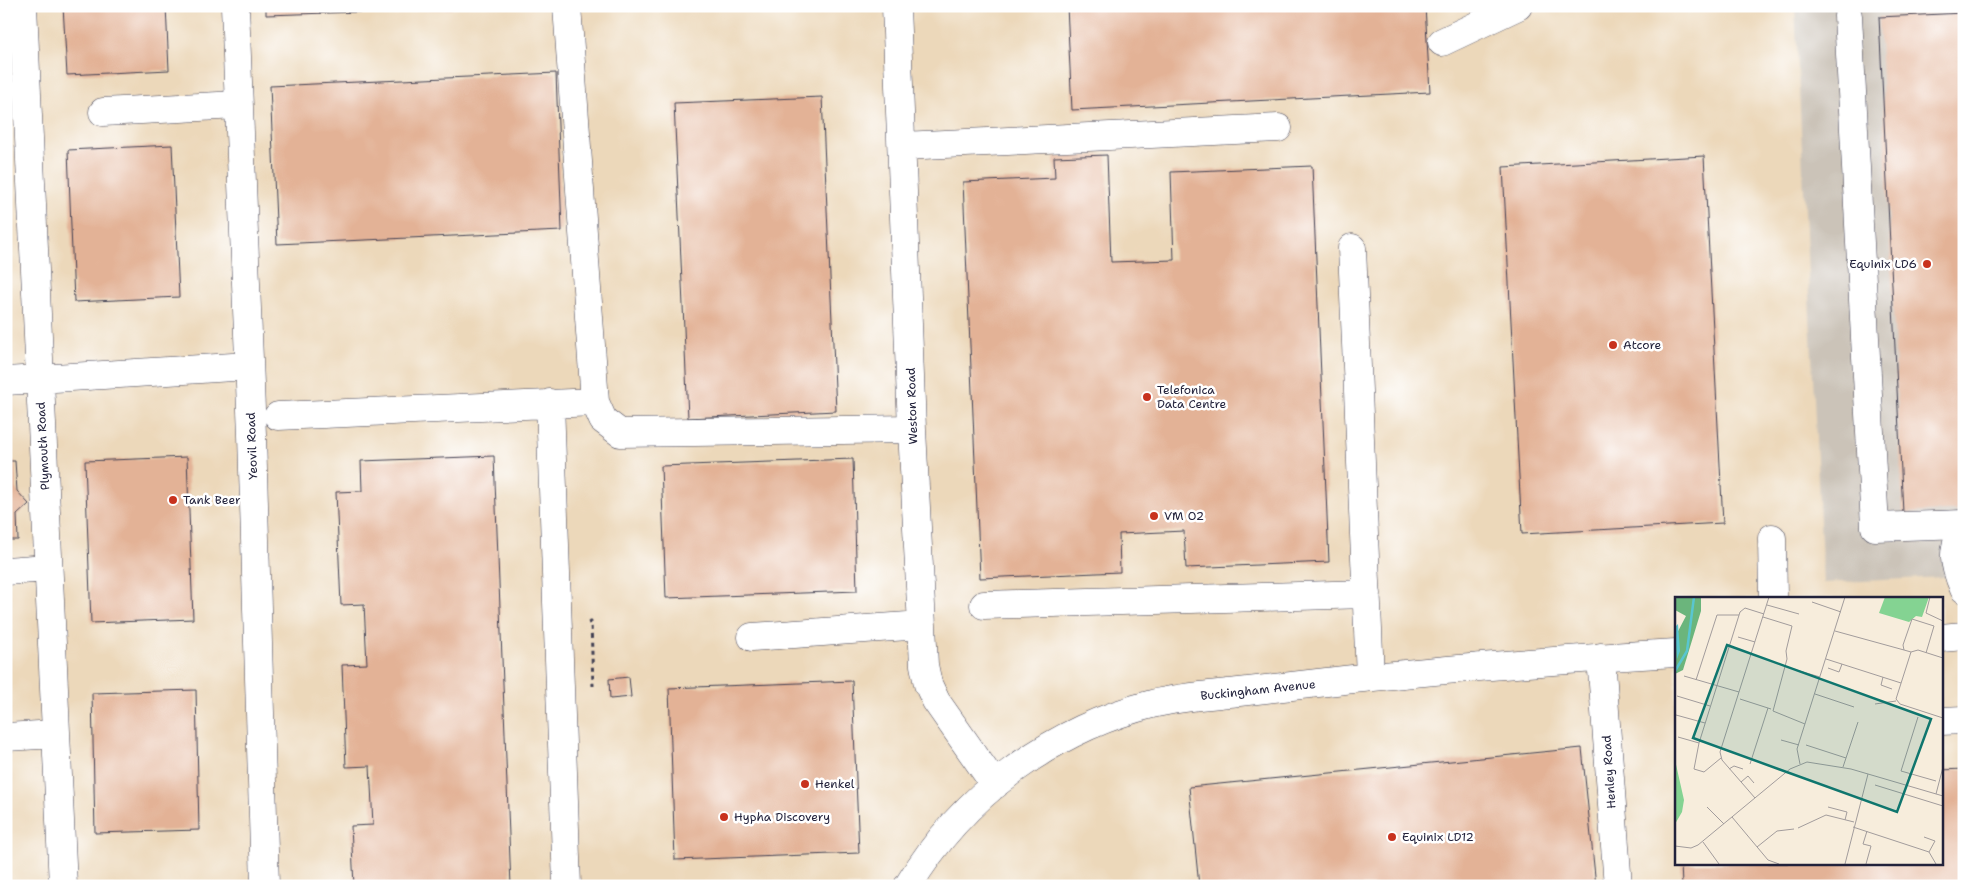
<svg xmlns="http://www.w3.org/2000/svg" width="1970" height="892" viewBox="0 0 1970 892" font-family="'Shantell Sans',sans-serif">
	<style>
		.built { fill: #ecd8ba; fill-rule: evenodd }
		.industrial { fill: #cbc3b8 }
		.building { fill: #e3b296 }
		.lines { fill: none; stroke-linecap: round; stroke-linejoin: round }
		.minor-casing { stroke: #424053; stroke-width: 29 }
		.path { stroke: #424053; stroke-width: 3; stroke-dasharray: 4 4; stroke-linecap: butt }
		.minor { stroke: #fff; stroke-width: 28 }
		.poi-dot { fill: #c8321e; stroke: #fff; stroke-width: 2 }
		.labels { text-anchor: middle; stroke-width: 5; stroke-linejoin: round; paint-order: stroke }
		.poi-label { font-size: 12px; fill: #22223b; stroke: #fff; text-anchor: start }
		.street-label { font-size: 12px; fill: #22223b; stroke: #fff }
		.inset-river { fill: none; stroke: #59c6d0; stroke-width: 2.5 }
		.inset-road { fill: none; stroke: #a29c9c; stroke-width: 1 }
		.view { fill: #0f766e; fill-opacity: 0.15; stroke: #0f766e; stroke-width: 2.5 }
		.inset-edge { fill: none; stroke: #22223b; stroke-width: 2.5 }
	</style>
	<rect width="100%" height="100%" fill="#fff"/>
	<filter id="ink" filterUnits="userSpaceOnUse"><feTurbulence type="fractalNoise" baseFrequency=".02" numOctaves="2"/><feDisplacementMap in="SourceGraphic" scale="10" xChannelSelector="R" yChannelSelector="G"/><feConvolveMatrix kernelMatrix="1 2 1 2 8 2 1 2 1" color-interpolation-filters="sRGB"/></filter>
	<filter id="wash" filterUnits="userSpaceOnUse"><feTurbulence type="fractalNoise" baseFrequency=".0096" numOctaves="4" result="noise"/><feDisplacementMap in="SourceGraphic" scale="20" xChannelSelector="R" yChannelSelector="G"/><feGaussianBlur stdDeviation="1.12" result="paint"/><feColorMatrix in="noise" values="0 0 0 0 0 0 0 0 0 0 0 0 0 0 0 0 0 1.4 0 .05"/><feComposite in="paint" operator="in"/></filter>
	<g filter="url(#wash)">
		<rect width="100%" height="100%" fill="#f7eddc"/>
		<!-- built -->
		<path class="built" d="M6 6H1964V886H6ZM1676 598H1941V863H1676Z"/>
		<!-- industrial -->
		<path class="industrial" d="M1795 6H1964V576L1823 583Z"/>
		<g id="blocks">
			<!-- building -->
			<path class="building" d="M63 6H166L169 70 67 75Z
				M266 6H452V9L266 15Z
				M1067 6H1425L1430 92 1072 110Z
				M1964 13V510L1903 513 1879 17Z
				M556 73 562 231 277 244 270 86Z
				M822 97 836 411 688 418 674 103Z
				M172 145 179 297 74 302 68 150Z
				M1107 155 1111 262 1174 260 1171 172 1312 166 1329 562 1186 568 1184 531 1119 534 1120 572 980 578 963 182 1055 178 1054 157Z
				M1704 156 1723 523 1522 534 1503 167Z
				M494 456 511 886H354L351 826 373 825 370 766 346 767 342 665 367 664 364 604 341 605 336 492 362 491 361 461Z
				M187 457 193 619 91 623 85 461Z
				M853 459 857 591 666 598 661 466Z
				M6 461H15L17 491 29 504 17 515 18 540H6Z
				M629 677 631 697 610 699 609 679Z
				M852 681 859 853 675 860 669 688Z
				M196 690 199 830 95 833 92 693Z
				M1582 748 1596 886H1199L1189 787Z
				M1964 769V886H1682L1681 863H1941V770Z"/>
		</g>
	</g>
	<g filter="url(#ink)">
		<use href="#blocks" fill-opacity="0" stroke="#424053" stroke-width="1"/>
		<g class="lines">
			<defs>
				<path id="minor" d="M23 6 63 886
					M235 6 252 435 265 886
					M567 6 595 402 603 420 620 433 912 429
					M896 6 912 429 924 665 928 684 936 701 995 785
					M1848 16 1875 527 1964 524
					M1442 42 1518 6
					M103 112 238 105
					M902 146 1278 128
					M1352 248 1370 677
					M6 381 249 366
					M550 403 567 886
					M278 416 595 402
					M1964 526 1963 524C1952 552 1952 561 1964 589
					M1772 538 1773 598
					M6 571 48 568
					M984 605 1367 594
					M752 637 922 625
					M1941 638 1964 636
					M1601 657 1618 886
					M1941 721 1964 720
					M6 737 56 734
					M908 886C962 796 1050 730 1152 704 1180 697 1210 695 1239 692 1277 688 1315 683 1353 679 1460 668 1568 659 1676 653"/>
			</defs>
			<!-- minor casing -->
			<use href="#minor" class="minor-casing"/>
			<!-- path -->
			<path class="path" d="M588 623 591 622 593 686"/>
			<!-- minor -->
			<use href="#minor" class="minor"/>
		</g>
	</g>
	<!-- markers -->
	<g class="poi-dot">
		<circle cx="1927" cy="264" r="5"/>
		<circle cx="1613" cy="345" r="5"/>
		<circle cx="1147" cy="397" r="5"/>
		<circle cx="173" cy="500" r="5"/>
		<circle cx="1154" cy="516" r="5"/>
		<circle cx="805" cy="784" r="5"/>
		<circle cx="724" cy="817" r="5"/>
		<circle cx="1392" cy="837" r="5"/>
	</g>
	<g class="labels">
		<!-- poi labels -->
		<g class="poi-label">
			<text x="1917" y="268" text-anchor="end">Equinix LD6</text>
			<text x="1623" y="349">Atcore</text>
			<text x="1157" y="394">Telefonica<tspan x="1157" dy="14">Data Centre</tspan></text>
			<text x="183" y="504">Tank Beer</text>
			<text x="1164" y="520">VM O2</text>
			<text x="815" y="788">Henkel</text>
			<text x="734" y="821">Hypha Discovery</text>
			<text x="1402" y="841">Equinix LD12</text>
		</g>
		<!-- street labels -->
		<g class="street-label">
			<text transform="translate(912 406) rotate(-92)" y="4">Weston Road</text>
			<text transform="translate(43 446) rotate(-93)" y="4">Plymouth Road</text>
			<text transform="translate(252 446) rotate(-92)" y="4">Yeovil Road</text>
			<text transform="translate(1258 690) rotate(-6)" y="4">Buckingham Avenue</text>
			<text transform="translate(1609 772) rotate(-94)" y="4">Henley Road</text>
		</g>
	</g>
	<!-- overview -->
	<g transform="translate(1675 597)">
		<rect width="268" height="268" fill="#f7eddc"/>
		<path d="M210 0 236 1 254 0 247 20 241 19 234 25 204 16ZM0 163 9 203 7 215 0 227Z" fill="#84d392"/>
		<path d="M0 0H26V14L8 73 0 77V40L11 19 0 13Z" fill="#6bb57c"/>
		<path d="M3 27 5 54 2 62 0 30Z" fill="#59c6d0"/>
		<path class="inset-river" d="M0 74 12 54 19 0"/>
		<path class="inset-road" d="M255 0 251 16 268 24M137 5 166 15M92 8 124 17M88 20 117 29 111 54 112 62 98 114 130 127M160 34 229 53M63 40 80 45M236 55 229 53 228 48 237 22 259 29 251 56M268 61 243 53 236 55 221 102 225 107 268 121M151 62 226 86M153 71 164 75 167 67M118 72 145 80M9 79 64 95M208 80 206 88 217 92M21 83 42 18H64M140 97 179 110M2 99 35 109M65 102 96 112M200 107 221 104M1 118 30 126M243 120 226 174 261 184M3 140 24 146M106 143 124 148M131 148 171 161M46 161 29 175 19 172 24 146 65 15 70 11 89 17M75 167 93 111M125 167 122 152 170 0M168 170 183 125M54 172 59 169 68 172M66 185 73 179 79 186M200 188 268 209M232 188 235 177 233 184M261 197 268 170M80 201 47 163 45 155 94 0M32 210 49 227M153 210 172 215 170 223M57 220 93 263 104 267M178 230 254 255 261 267M123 231 151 218 179 225M249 240 260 244 254 255M28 245 44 267M0 249 16 251 23 248 115 172 132 165 176 172 268 199M82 250 102 234 119 232M170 267 193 177M191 267 196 249 188 247 192 234"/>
		<path class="view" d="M52 48 256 122 222 215 18 141Z"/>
		<rect width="268" height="268" class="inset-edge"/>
	</g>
	<!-- margin -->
	<rect width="1970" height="892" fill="none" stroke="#fff" stroke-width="25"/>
</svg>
